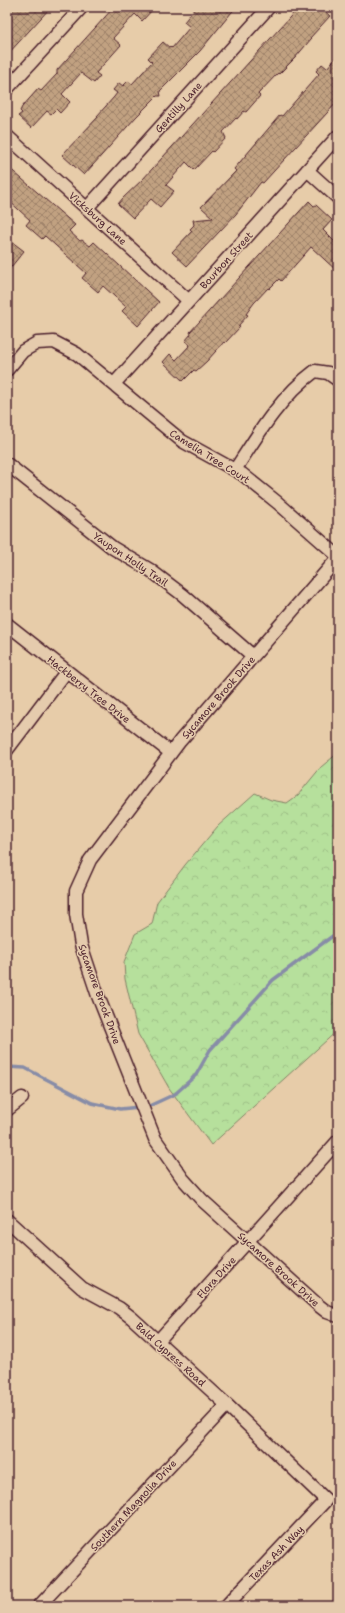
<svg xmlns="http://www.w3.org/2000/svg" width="345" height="1613" viewBox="0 0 345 1613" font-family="'Shantell Sans',sans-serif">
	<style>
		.forest { fill: url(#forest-crowns); stroke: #808064 }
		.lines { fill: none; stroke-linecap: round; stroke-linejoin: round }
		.stream { stroke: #878ca7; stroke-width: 3.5 }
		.building { fill: url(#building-cross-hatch); stroke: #4a1f2b }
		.minor-casing { stroke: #4a1f2b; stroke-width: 15 }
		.minor { stroke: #e5cbad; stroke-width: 12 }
		.labels { text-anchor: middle; stroke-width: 3; stroke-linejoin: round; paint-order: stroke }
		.street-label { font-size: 10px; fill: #4a1f2b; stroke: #e5cbad }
	</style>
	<defs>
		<pattern id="forest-crowns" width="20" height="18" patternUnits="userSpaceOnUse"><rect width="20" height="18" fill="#b6e09c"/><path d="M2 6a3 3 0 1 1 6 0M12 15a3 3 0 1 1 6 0" fill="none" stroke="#9ec087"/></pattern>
		<pattern id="building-cross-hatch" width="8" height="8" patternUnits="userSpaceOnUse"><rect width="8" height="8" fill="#c1a181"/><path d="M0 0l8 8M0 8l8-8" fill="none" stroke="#9f836a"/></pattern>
	</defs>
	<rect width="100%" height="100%" fill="#e7cca9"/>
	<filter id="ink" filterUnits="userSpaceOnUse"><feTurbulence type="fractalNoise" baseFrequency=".025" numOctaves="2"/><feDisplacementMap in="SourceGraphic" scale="8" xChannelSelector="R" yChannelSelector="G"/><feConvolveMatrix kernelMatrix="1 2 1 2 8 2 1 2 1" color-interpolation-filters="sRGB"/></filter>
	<g filter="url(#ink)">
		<!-- forest -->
		<path class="forest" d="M338 753V1030L211 1145 169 1088 138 1034 125 979 124 962 135 934 152 924 157 902 185 865 218 826 255 793 271 800 287 803 298 795 321 767Z"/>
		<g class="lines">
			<!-- stream -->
			<path class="stream" d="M7 1067 25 1068 92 1103 120 1109 149 1106 175 1094 196 1075 210 1050 273 980 338 932"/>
		</g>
		<!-- building -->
		<path class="building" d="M12 7H51L7 55V13Z
			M114 7H155L142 21 135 14 113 38 121 45 96 73 100 76 94 83 81 73 62 94 70 102 60 113 56 109 51 114 47 111 31 128 18 116 22 113 20 111 22 107 38 89 41 91 57 74V70Z
			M196 7H236L200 51 160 91 161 96H157L136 117 84 175 62 155 98 117 97 116 114 97 117 93 113 90 119 83 123 86 128 81 132 84 152 62 148 58 163 42 170 48 171 47 172 48 190 27 184 22Z
			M299 7H320L330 16 310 38 311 39 295 58 279 74 278 73 258 94 260 96 246 112 244 111 237 119 236 118 223 132 226 138 213 152 212 151 194 170 186 162 166 185 174 191 160 207 151 199 133 218 118 204 123 198 143 179Z
			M338 55V101L263 183 261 182 236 214 187 266 172 252 192 231 190 229 194 225 193 220 213 218 201 207 236 171 234 169 280 115 282 116 319 74 316 71 322 64 327 68Z
			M7 166 75 225 69 231 80 241 82 240 90 246 94 242 159 302 138 326 122 311 126 307 103 286 98 292 82 278 86 273 45 236 42 239 26 225 30 220 7 199Z
			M309 201 314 206 316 205 332 220 323 230 338 245V272L311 247 281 281 279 279 269 289 268 288 254 303 246 314 248 315 238 326 240 327 225 343 224 342 207 361 196 371 194 370 183 381 163 362 170 354 176 360 190 345 185 341 191 334 190 332Z
			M7 238 24 251 7 272Z"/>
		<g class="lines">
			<defs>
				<path id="minor" d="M7 89 82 7
					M7 136 189 301
					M307 170 338 198
					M87 208 269 7
					M7 370 23 351 37 343 54 342 77 354 182 441 242 474 278 503 338 556
					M114 384 338 136
					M7 464 113 548 150 570 183 595 253 656
					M235 470C258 434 280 397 315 371L328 373 338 380
					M338 558 180 741 90 860 76 891V914L81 945 98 996 155 1139 183 1179 202 1200 318 1305 327 1312 338 1316
					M7 624 171 753
					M7 750 66 672
					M7 1110 22 1098
					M7 1220 82 1288 119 1308 132 1318 227 1405 326 1500 226 1606
					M158 1341 338 1141
					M39 1606 227 1405"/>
			</defs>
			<!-- minor casing -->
			<use href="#minor" class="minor-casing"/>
			<!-- minor -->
			<use href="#minor" class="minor"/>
		</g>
	</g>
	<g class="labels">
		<!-- street labels -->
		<g class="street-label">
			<text transform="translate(178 107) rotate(-48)" y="4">Gentilly Lane</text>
			<text transform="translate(98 218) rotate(42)" y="4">Vicksburg Lane</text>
			<text transform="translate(226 260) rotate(-48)" y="4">Bourbon Street</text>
			<text transform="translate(210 456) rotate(32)" y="4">Camelia Tree Court</text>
			<text transform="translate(131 559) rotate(34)" y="4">Yaupon Holly Trail</text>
			<text transform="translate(89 689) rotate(38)" y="4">Hackberry Tree Drive</text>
			<text transform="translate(218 697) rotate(-49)" y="4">Sycamore Brook Drive</text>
			<text transform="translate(100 994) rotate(70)" y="4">Sycamore Brook Drive</text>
			<text transform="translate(279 1269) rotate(42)" y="4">Sycamore Brook Drive</text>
			<text transform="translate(216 1277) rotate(-48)" y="4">Flora Drive</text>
			<text transform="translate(171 1354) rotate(42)" y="4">Bald Cypress Road</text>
			<text transform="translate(133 1505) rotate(-47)" y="4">Southern Magnolia Drive</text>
			<text transform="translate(276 1553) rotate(-46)" y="4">Texas Ash Way</text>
		</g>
	</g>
	<!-- margin -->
	<rect width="345" height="1613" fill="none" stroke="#e5cbad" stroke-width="24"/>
	<rect x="12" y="12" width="321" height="1589" fill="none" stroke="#4a1f2b" stroke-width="1.5" filter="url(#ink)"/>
</svg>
